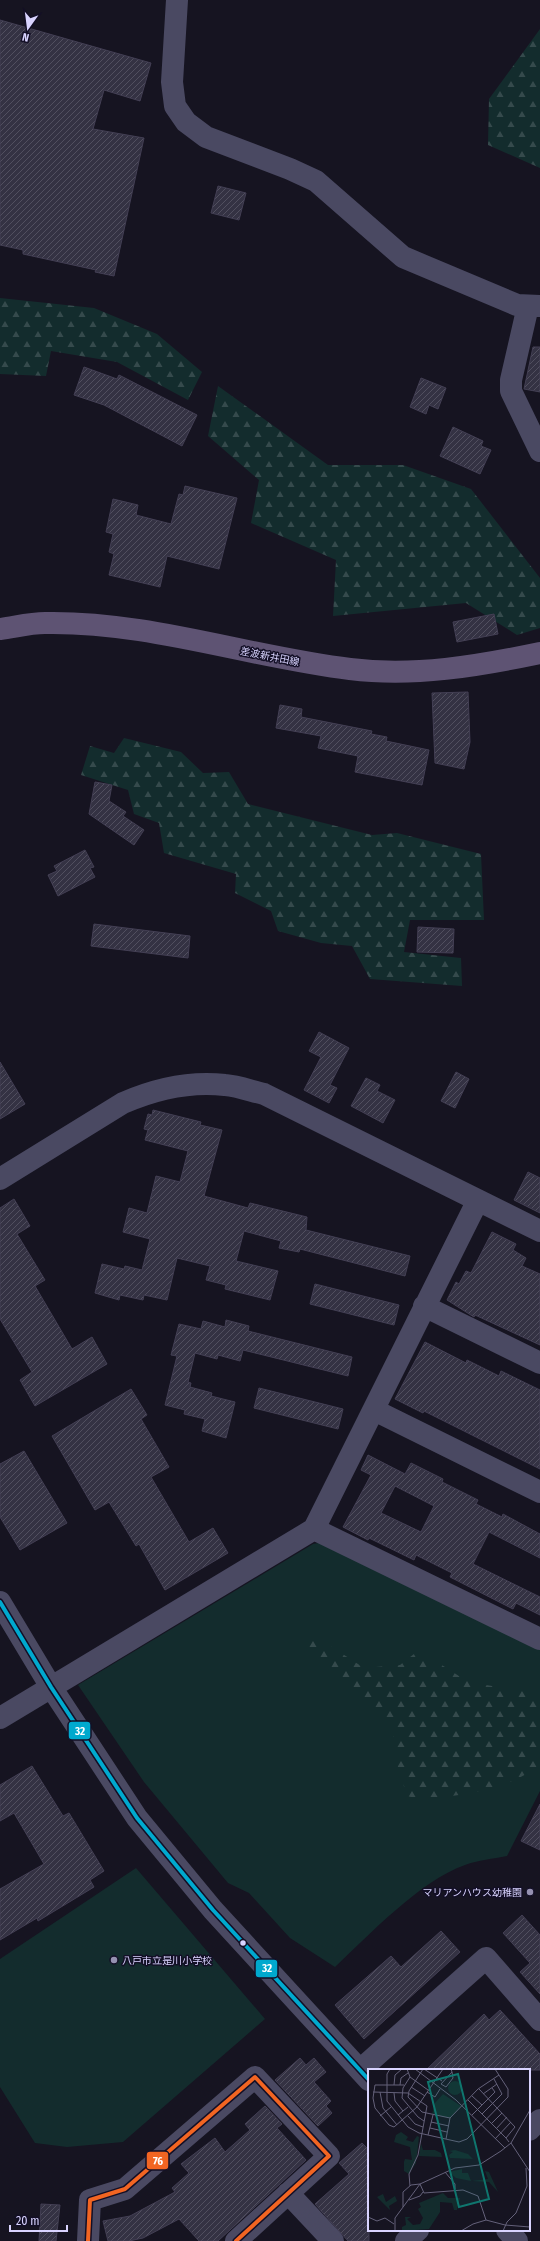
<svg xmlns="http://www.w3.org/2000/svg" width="540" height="2241" viewBox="0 0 540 2241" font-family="'Fira Sans Condensed','Noto Sans JP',sans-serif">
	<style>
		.green { fill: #132c2d }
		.forest { fill: url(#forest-firs) }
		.building { fill: url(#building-hatch); stroke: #433f54; fill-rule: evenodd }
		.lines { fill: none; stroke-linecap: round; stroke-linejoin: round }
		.minor { stroke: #4a4962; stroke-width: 22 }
		.major { stroke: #5e5373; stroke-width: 22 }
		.bus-1-casing { stroke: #130f26; stroke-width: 7 }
		.bus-2-casing { stroke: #130f26; stroke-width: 7 }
		.bus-1 { stroke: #00a9ce; stroke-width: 4 }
		.bus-2 { stroke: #f26522; stroke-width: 4 }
		.poi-dot { fill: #9591b1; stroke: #130f26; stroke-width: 1.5 }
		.bus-dot { fill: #d9d4ff; stroke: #130f26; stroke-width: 1.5 }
		.labels { text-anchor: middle; stroke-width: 3; stroke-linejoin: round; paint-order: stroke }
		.street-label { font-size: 10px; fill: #d9d4ff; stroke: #130f26 }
		.poi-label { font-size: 10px; fill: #d9d4ff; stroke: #130f26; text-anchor: end }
		.inset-road { fill: none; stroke: #64617a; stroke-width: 1 }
		.view { fill: #0f766e; fill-opacity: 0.15; stroke: #0f766e; stroke-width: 2 }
		.inset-edge { fill: none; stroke: #d9d4ff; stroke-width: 2 }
		.line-badge { stroke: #130f26; stroke-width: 1.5 }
		.badge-label { font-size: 11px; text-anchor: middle; font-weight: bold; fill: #fff }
	</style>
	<defs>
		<pattern id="forest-firs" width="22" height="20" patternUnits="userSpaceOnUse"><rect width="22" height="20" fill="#132c2d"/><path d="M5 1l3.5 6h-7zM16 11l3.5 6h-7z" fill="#354a4c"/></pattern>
		<pattern id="building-hatch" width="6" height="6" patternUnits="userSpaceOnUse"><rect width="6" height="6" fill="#343243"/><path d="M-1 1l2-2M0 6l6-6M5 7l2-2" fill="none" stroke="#514f5f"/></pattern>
	</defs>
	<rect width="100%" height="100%" fill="#161421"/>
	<!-- green -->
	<path class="green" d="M324 1542 540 1650V1791L507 1856C493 1859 478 1860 465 1865 421 1880 369 1935 335 1967L290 1938 249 1893 228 1883 144 1782 78 1685 313 1544Z
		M136 1868 265 2019 123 2142 67 2147 35 2143 0 2087V1959Z"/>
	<!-- forest -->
	<path class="forest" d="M540 29V168L488 145 489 99Z
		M0 298 94 308 157 334 202 372 188 400 117 362 51 351 46 376 0 374Z
		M218 386 328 465H403L471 489 540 578V628L517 635 466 603 333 616 336 560 251 523 259 480 208 436Z
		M124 738 181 752 203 773 229 772 248 804 372 835 397 833 481 854 484 920H410L404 952 461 958 462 986 370 979 352 946 321 943 278 931 271 911 235 893 236 874 164 853 159 823 134 814 128 790 81 775 90 746 114 753Z
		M306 1639 329 1645 364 1668 400 1665 414 1654 431 1658 462 1678 486 1685 533 1693 540 1698V1762L534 1770 513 1781 473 1793 423 1800 407 1796 394 1755 393 1733 377 1709 351 1685 318 1664 299 1644Z"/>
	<!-- building -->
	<path class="building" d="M0 20 151 63 140 101 104 90 93 129 144 138 114 276 95 272 96 270 23 254V250L0 245Z
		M218 186 246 193 239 220 211 213Z
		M533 347H540V392L524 389Z
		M84 367 117 379 119 375 197 415 182 446 104 405 74 395Z
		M421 378 446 388 438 409 429 405 426 414 410 407Z
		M453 427 483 441 481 446 491 450 480 474 440 456Z
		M185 486 237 498 219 569 167 556 160 587 109 575 114 554 109 552 113 534 106 532 113 499 138 505 136 515 171 524 179 494 183 495Z
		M494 614 498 634 457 642 453 622Z
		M468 692 470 742 464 769 435 763 432 693Z
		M280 705 302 709 301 717 372 731 371 734 387 737 386 741 429 750 422 785 355 772 358 756 318 748 321 736 276 728Z
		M95 782 112 785 109 801 126 812 123 816 144 830 134 845 89 814Z
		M85 850 94 867 90 868 95 877 58 896 48 875 57 871 54 866Z
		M94 924 190 936 188 958 91 946Z
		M418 927 454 929 453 953 417 952Z
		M319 1032 349 1048 330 1085 337 1088 329 1103 304 1090 321 1057 309 1051Z
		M0 1062 25 1104 0 1119Z
		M456 1072 469 1079 455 1108 441 1101Z
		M366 1078 380 1085 377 1091 395 1100 383 1123 351 1106Z
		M153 1110 201 1122 200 1125 222 1130 204 1196 248 1208 250 1203 307 1217 306 1230 410 1256 405 1276 300 1249 299 1252 279 1248 281 1241 244 1231 236 1261 278 1271 270 1300 225 1289 226 1285 206 1280 210 1266 177 1258 167 1300 144 1295 143 1300 120 1295 119 1300 95 1293 102 1264 124 1269 125 1266 142 1270 150 1239 123 1232 129 1208 147 1213 156 1176 180 1182 188 1151 145 1140 148 1130 144 1129 148 1114 152 1115Z
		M528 1172 540 1178V1213L514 1200Z
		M14 1199 30 1226 17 1234 45 1280 35 1286 72 1349 92 1337 107 1364 35 1406 20 1380 32 1372 0 1319V1208Z
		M492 1232 516 1244 513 1250 526 1258 522 1266 540 1274V1345L475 1315 474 1317 447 1300 456 1282 459 1284 466 1271 471 1273Z
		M315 1284 399 1305 394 1325 310 1304Z
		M226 1320 249 1326 248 1331 352 1357 348 1376 243 1350 240 1361 218 1355 217 1359 195 1353 188 1382 191 1383 190 1387 212 1393 211 1396 235 1402 226 1438 202 1431 205 1419 184 1414 185 1410 165 1405 177 1356 171 1355 179 1324 201 1329 203 1321 225 1327Z
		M425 1342 466 1363 467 1360 499 1376 501 1371 540 1390V1469L424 1411 423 1413 395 1399Z
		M259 1388 343 1409 338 1429 254 1408Z
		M131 1389 147 1415 141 1419 169 1467 151 1477 189 1542 213 1528 228 1553 165 1590 139 1544 136 1546 109 1502 95 1510 52 1436Z
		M24 1451 67 1523 20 1550 0 1517V1464Z
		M368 1455 405 1474 411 1463 443 1479 442 1482 478 1500 476 1504 502 1517 503 1514 540 1534V1558L489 1532 473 1564 540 1597V1615L516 1603 513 1609 450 1577 452 1573 416 1555 414 1560 369 1538 368 1540 343 1527 371 1475 361 1470ZM395 1486 434 1506 421 1532 381 1513Z
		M32 1766 63 1816 69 1813 104 1871 90 1880 94 1887 38 1921 37 1918 0 1940V1889L44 1864 14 1813 0 1821V1785Z
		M540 1804V1850L521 1841Z
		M522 1915 540 1935V1994L520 1972 530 1963 503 1933Z
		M441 1931 460 1952 364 2039 335 2005 391 1956 401 1967Z
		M500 2010 540 2054V2070H426L484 2014 489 2020Z
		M300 2058 306 2065 314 2058 326 2072 314 2082 331 2101 326 2106 332 2113 318 2126 275 2080Z
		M265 2106 282 2124 277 2128 306 2160 218 2241H199L179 2219 143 2238 129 2241H108L103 2221 130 2216 175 2192 172 2188 189 2173 181 2164 215 2138 225 2152 250 2130 245 2124Z
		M362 2143 369 2150V2241H348L315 2204 349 2174 339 2163Z
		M41 2204 60 2205 56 2241H39Z"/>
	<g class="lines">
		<!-- minor -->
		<path class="minor" d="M177 0 172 82 175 106 186 122 206 137 290 169 316 181 403 257 517 305 540 306
			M528 306 511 380V391L540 451
			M0 1179 123 1103C155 1089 190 1081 225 1085 238 1086 251 1091 264 1094L540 1231
			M424 1306 540 1363
			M374 1410 540 1492
			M314 1529 540 1639
			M0 1602 51 1687 137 1818 213 1910 369 2080
			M0 1718 314 1529 478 1200
			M360 2070 486 1958 540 2020
			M529 2130 540 2120
			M288 2193 333 2241
			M507 2230 517 2241
			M88 2241 90 2200 125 2189 255 2077 329 2156 236 2241
			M406 2241 418 2230"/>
		<!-- major -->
		<path class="major" d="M0 629C15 627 30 623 45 623 148 621 249 657 350 669 414 677 478 666 540 653"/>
		<defs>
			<path id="bus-1" d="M0 1602 51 1687 137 1818 213 1910 369 2080"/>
			<path id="bus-2" d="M88 2241 90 2200 125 2189 255 2077 329 2156 236 2241"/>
		</defs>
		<!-- bus-1 casing -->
		<use href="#bus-1" class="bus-1-casing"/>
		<!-- bus-2 casing -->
		<use href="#bus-2" class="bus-2-casing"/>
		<!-- bus-1 -->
		<use href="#bus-1" class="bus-1"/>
		<!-- bus-2 -->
		<use href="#bus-2" class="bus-2"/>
	</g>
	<!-- markers -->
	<g class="poi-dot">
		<circle cx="530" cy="1892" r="4"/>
		<circle cx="114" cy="1960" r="4"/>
	</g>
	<circle class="bus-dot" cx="243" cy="1943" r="3.5"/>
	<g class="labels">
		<!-- street labels -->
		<g class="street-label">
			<text transform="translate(270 656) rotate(11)" y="4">差波新井田線</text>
		</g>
		<!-- poi labels -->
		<g class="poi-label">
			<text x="522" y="1896">マリアンハウス幼稚園</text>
			<text x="122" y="1964" text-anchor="start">八戸市立是川小学校</text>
		</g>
	</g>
	<!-- overview -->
	<g transform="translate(368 2069)">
		<rect width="162" height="162" fill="#161421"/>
		<path d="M80 19a7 7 0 1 1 14 0a7 7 0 1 1-14 0ZM75 25 93 37 82 49 64 45 67 34Z" fill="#132c2d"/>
		<path d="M33 63 40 68 38 71 45 73 49 67 51 68 48 94 41 105 36 102V93L37 90 44 91 42 78 26 73 28 66ZM87 81 100 85 105 90 82 89 81 86 85 83 81 82ZM94 100V104H100L103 112 88 109 81 103ZM117 102 121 103 130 123 121 113 104 112 120 110ZM75 124 80 129H92L89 141H86L84 134 72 133V143L61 160 34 162V158L38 156 37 148H43L39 150 45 156 52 155 55 149 50 140 53 138 51 134ZM15 125 18 133 27 127 29 132 21 137 22 141 9 128Z" fill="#132c2d"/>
		<path d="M53 75 55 81H67L73 84 74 88 51 87Z" fill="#132c2d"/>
		<path class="inset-road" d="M22 0 19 5V32L40 58 51 64 91 73 99 70 140 28V20L127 0M39 0 42 8 60 21M47 0 88 31 137 79M55 0 41 22 40 28 54 43 82 49M56 0 74 12M83 0 84 3 85 9 78 18 73 15 84 3M42 8 35 19 34 29 50 48 56 52M26 16 27 6 34 0M32 16 33 9 40 4M36 16H7L5 29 7 39 21 56 26 58 49 38 75 0M43 18 57 27M111 20 147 58 138 69 141 73M5 23 40 24 59 37 50 86 41 105 42 117M12 23 15 39 29 56M59 23 67 28 72 20M26 24 27 32 35 42M115 25 129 15M104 27 114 36M100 31 138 69M114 45 134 25 126 10M30 46 40 38M104 46 127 23 124 19M12 47 23 38M40 47 47 55 55 58M63 53 81 57M123 55 134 44M62 59 79 63M128 60 139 48M60 66 65 46M78 70 82 49 110 20 131 6M127 70 143 53M143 74 162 103M77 103 87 115V120M41 131 52 127 55 123M35 138V123L43 116 52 115 56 124 95 121 110 127 118 151M0 148 9 152 17 149 26 155M27 162V149L52 115 87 99 111 96 133 82 143 74 162 41M93 162 105 155 118 151 137 156 162 158M135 162 139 153 148 144 159 117 158 99"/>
		<path class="view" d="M90 5 121 130 91 138 60 13Z"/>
		<rect width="162" height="162" class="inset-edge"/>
	</g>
	<g class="line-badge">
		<rect x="68" y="1721" width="23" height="19" rx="4" fill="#00a9ce"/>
		<rect x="255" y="1959" width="23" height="19" rx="4" fill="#00a9ce"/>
		<rect x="146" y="2151" width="23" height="19" rx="4" fill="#f26522"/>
	</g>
	<g class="badge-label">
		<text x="80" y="1735">32</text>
		<text x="267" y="1972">32</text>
		<text x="158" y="2165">76</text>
	</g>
	<!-- north arrow -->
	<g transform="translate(28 28) rotate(194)" stroke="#130f26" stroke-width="3" paint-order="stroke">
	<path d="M0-3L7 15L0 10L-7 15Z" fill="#d9d4ff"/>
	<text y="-6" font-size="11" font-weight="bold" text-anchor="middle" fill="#d9d4ff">N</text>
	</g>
	<!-- scale -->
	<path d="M10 2225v6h57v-6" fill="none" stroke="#d9d4ff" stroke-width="2"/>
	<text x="16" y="2225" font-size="12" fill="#d9d4ff" stroke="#130f26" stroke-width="3" paint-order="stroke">20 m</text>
</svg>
